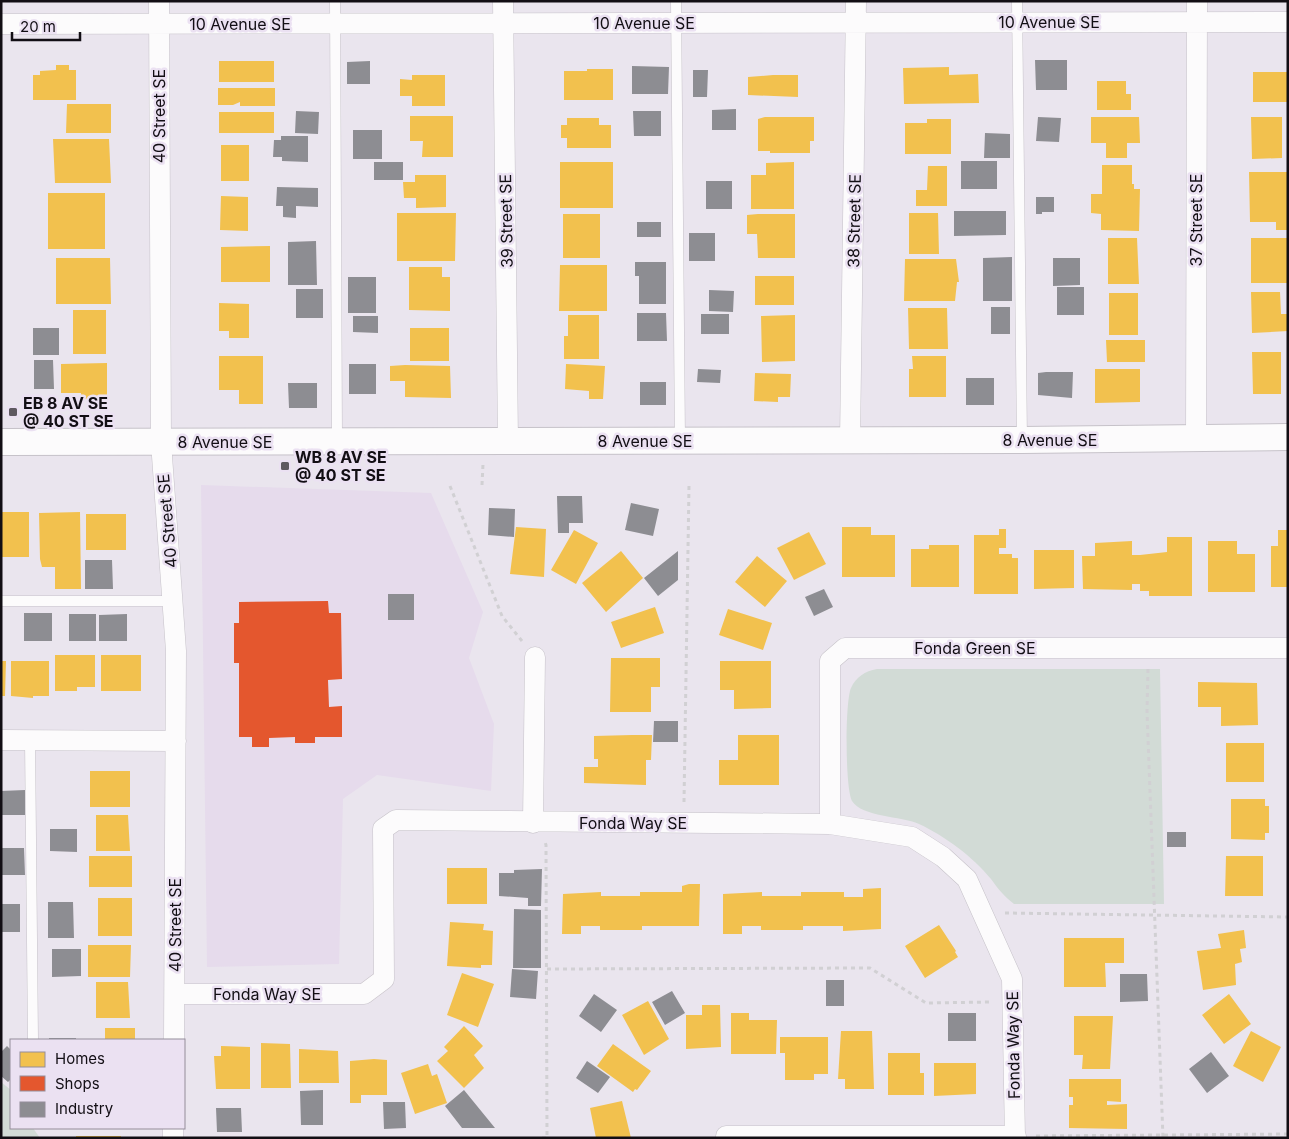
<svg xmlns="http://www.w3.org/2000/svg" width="1289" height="1139" viewBox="0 0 1289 1139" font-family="Inter,sans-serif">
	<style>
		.built { fill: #e6dbec }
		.park { fill: #d2dbd6 }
		.homes { fill: #f2c14e }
		.shops { fill: #e4572e }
		.industry { fill: #8d8d92 }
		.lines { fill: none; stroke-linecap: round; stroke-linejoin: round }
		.service-casing { stroke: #c6c2c9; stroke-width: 11 }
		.minor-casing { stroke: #c6c2c9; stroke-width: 21 }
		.tertiary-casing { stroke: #c6c2c9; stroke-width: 28 }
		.path { stroke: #d1d0d3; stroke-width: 3; stroke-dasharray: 4 4; stroke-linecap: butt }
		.service { stroke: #fcfbfc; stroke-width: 10 }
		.minor { stroke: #fcfbfc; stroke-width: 20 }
		.tertiary { stroke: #fcfbfc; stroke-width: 26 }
		.poi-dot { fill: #5e5960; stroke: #ebe1f2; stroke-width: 2 }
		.labels { text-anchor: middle; stroke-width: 5; stroke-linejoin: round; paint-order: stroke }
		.street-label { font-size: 16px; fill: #120e14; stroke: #ebe1f2 }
		.poi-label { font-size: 16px; font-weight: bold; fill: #120e14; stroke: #ebe1f2; text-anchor: start }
	</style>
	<rect width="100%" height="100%" fill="#eae5ee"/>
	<!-- built -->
	<path class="built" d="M201 485 431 493 483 612 469 658 494 724 491 791 377 775 343 799 339 964 207 967Z"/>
	<!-- park -->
	<path class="park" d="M877 669H1160L1164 904H1014C1004 896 998 889 991 879 973 857 945 836 919 824 901 816 862 817 852 801 845 789 845 701 851 688 856 677 865 671 877 669Z
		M1 1082 11 1090V1128H33L40 1138H1Z"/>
	<!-- homes -->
	<path class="homes" d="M219 61H274V82H219Z
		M56 65H69V70H76V100H33V75H40V71L56 70Z
		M949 67V75L978 74 979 103 904 104 903 68Z
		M587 69H613V100H564V71H587Z
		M1253 72H1288V102H1253Z
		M412 75H445V106H412V96H400V79L412 80Z
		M773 75H798V97L748 95V77Z
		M1097 81H1126V94H1131V110H1097Z
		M218 88H275V106H240V102L233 105H218Z
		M67 104H111V133H66Z
		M219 112H274V133H219Z
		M410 116H453V157H422L423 141H410Z
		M765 117H814V141H810V153H770V151H758V119Z
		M1091 117H1139L1140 143H1127V158H1106V143H1091Z
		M1251 117H1282V158L1252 159Z
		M567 118H599V125H611V148H567V138H561V125H567Z
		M927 119H951V154H905V123H927Z
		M53 139H109L111 183H55Z
		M221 145H249V181H221Z
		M560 162H613V208H560Z
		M794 162V209H751V175H766V163Z
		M1102 165H1132V184H1134V189H1140L1139 231 1101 230V214L1091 213V194H1102Z
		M928 166H947V206H916V190H927Z
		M1249 172H1288V230H1276V222H1250Z
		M415 175H446V207L416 208V198H404L403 182H415Z
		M48 193H105V249H48Z
		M221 196 248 197V231L220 230Z
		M397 213H456L455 261H397Z
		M909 213H938L939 254H909Z
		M563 214H600V258H563Z
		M758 214H795V258H758L757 234H747V215Z
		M1108 238H1137L1139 284H1108Z
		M1251 238H1288V283H1251Z
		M270 246V282H221V247Z
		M56 258H110L111 304H56Z
		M905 259H956L959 282H957L955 301H904Z
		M560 265H607V311H559Z
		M409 267H442V277H450V311L409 310Z
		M755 276H794V305H755Z
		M1251 292H1280L1281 314H1288V331L1252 333Z
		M1109 293H1138V335H1109Z
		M219 303 249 304V338H229V331H219Z
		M908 308H947L948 349H909Z
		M73 310H106V354H73Z
		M568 315H599V359H564V336H568Z
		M795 315V361L762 362 761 316Z
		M410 328H449V361H410Z
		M1106 340H1145V362H1107Z
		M1252 352H1281V394H1253Z
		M219 356H263V404H239V390H219Z
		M912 356H946V397H909V369H913Z
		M107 363V398L81 399V393H61V364Z
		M566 364 605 366 603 399H589V391L565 389Z
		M405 365 450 366 451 398 405 397V381H390V366Z
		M1095 369H1140V402L1095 403Z
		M755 373 791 374 790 397H778V402L754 401Z
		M1 512H29V557H1Z
		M80 512 81 589H55V567H42L40 559 39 513Z
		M86 514H126V550H86Z
		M516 527 546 529 544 577 510 574Z
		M842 527H871V535H895V577H842Z
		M999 529H1006V548H999V554H1012V558H1018V594H974V535H999Z
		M574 530 598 543 576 584 551 570Z
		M1278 530H1288V587H1271V546H1278Z
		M809 532 826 564 794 580 777 548Z
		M1167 537H1192V596H1149V591H1140V584H1132V590L1083 589 1082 556H1095V543L1132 541V555H1140L1167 552Z
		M1208 541H1237V554H1255V592H1208Z
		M929 545H959V587H911V549H929Z
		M1034 550H1074V588L1034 589Z
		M621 551 643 578 606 612 582 583Z
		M757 556 787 581 765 607 735 582Z
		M655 607 664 633 621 648 611 622Z
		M728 609 772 623 763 650 719 635Z
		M55 655H95V687H77V691H55Z
		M101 655H141V691H101Z
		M611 658H660V687H651V712H610Z
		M1 661H6L5 696H1Z
		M11 661H49V696H33V698L11 696Z
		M720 661H771V708L734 709V690H720Z
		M1198 682 1257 683 1258 725 1221 726V707H1198Z
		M632 735H652L651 760H646V785L584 783V767H598V759H594V736Z
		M738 735H779V785H719V760H738Z
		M1226 743H1264V782H1226Z
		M90 771H130V807H90Z
		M1231 799H1265V806H1269V833H1265V840L1231 839Z
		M96 815H128L130 851H96Z
		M89 856H132V887H89Z
		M1226 856H1263V896H1225Z
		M447 868H487V904H447Z
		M689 884H700L699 926H642V930H600V926H581V934H562L563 894 601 892V896H640V892H682V886Z
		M881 888V929L843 931V926H803V930H761V926H742V934H723V894L762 892V896H801V892H844V897H863V889Z
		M98 898H132V936H98Z
		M450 922 484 924 483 930 493 931 492 965H481V968L447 966Z
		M939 925 956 951 955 952 958 957 925 978 905 946Z
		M1244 930 1246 948 1240 949 1242 962 1235 964 1236 985 1203 990 1197 951 1221 948 1218 934Z
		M1064 938H1124V963H1105L1106 987H1064Z
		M88 945H131L130 977H88Z
		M462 973 494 984 478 1027 447 1015Z
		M96 982H128L130 1018H96Z
		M1229 994 1251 1024 1224 1044 1202 1015Z
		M648 1001 669 1039 644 1055 622 1015Z
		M702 1005H720L721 1047 686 1049V1015H702Z
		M731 1013H749V1020H777L776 1054H731Z
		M1074 1016H1113L1110 1069H1082L1083 1055H1074Z
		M464 1026 483 1046 474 1055 484 1068 464 1088 437 1061 448 1051 444 1047Z
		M105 1028H135V1040H105Z
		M841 1031H872L874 1089H845V1079H838Z
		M1251 1031 1281 1047 1263 1082 1233 1066Z
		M780 1037H828V1074H814V1080H785V1053H780Z
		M261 1043 290 1044 291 1088H261Z
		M613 1044 651 1071 637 1090 635 1089 633 1092 597 1066Z
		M221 1046 250 1047V1089H216L214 1056H221Z
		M299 1049 338 1051 339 1083H299Z
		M888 1053H920V1073H924V1095H888Z
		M374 1059 387 1060V1095H361V1103H350V1061Z
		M934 1063H976V1094L934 1096Z
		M428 1064 432 1076 437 1074 447 1103 415 1114 401 1073Z
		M1069 1079H1121V1102L1107 1101V1105L1127 1104V1129L1069 1128V1105H1073V1097H1069Z
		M622 1101 631 1138H596L590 1108Z
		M76 1136H121V1138H76Z"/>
	<!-- shops -->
	<path class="shops" d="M328 601 329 613H341L342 679 328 680 329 707 342 706V737H315V743H295V737L269 738V747H252V737H239V663H234V623H239V602Z"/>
	<!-- industry -->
	<path class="industry" d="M1035 60H1067V90H1036Z
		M370 61V84H347V62Z
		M632 66 669 67 668 94H632Z
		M693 70H708L707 97H693Z
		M736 109V130H712V110Z
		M296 111 319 112 318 134 295 133Z
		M633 111H661V136H634Z
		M1038 117 1061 118 1059 142 1036 141Z
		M353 130H382V159H353Z
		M985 133 1010 134V158H984Z
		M281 136H308V162L282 161V157H273L274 140H281Z
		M961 161H997V189H961Z
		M374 162H403V180H374Z
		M706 181H732V209H706Z
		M277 187 318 188V207L296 206V218L283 217V206H276Z
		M1036 197H1054V212H1042V214H1036Z
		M954 211H1006V235L954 236Z
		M637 222H661V237H637Z
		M689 233H715V261H689Z
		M316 241 317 285H288V242Z
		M1012 257V301H983V258Z
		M1053 258H1080V285L1053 286Z
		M635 262H666V304H639V276H635Z
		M348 277H376V313H348Z
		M1057 287H1084V315H1057Z
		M296 289H323V318H296Z
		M709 290 734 291 733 312 709 311Z
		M991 307H1010V334H991Z
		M637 313H666L667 341H637Z
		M701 314H729V334H701Z
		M353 316H378V333L353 332Z
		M33 328H59V355H33Z
		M34 360H53L54 389H34Z
		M349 364H376V394H349Z
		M698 369 721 370 720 383 697 382Z
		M1046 372H1073L1072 398 1038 395V373Z
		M966 378H994V405H966Z
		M640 382H666V405H640Z
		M288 383H317V408H289Z
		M557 496H582L583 523H569V533H558Z
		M631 503 659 509 653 536 625 530Z
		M489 508 515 509 514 537 488 535Z
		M678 551V580L658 596 644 578Z
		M85 560H112L113 589H85Z
		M824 589 833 607 814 616 805 597Z
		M388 594H414V620H388Z
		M24 613H52V641H24Z
		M69 614H96V641H69Z
		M127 614V641H99V615Z
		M654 721H678V742H653Z
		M25 790V815H1V791Z
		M50 829H77V852L50 851Z
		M1167 832H1186V847H1167Z
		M1 848H24L25 875H1Z
		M542 869 541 906H528V898L499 896V873H514V870Z
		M48 902H73L74 938H48Z
		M1 904H20V932H1Z
		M514 909 541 910V968H513Z
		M52 949H81V976L52 977Z
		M512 969 538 971 536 999 510 997Z
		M1120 974H1147L1148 1001 1120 1002Z
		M826 980H844V1006H826Z
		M672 991 685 1013 665 1025 652 1002Z
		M594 994 617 1010 601 1032 579 1016Z
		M948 1013H976V1041H948Z
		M49 1038H76V1040H49Z
		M7 1046 11 1050V1079L8 1082 1 1076V1052Z
		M1211 1052 1229 1076 1207 1093 1189 1069Z
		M587 1061 610 1077 598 1093 576 1078Z
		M323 1090V1125H301L300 1091Z
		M464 1090 495 1128H462L445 1106Z
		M383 1102H405L406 1128 384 1129Z
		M216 1108H241L242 1132H217Z"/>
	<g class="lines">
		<defs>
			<path id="service" d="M335 1 337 440
				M676 1 680 440
				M1017 1 1022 440
				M1 601H173
				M30 740 33 1040"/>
			<path id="minor" d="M159 1 161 442 176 651 174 1040
				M503 1 508 441
				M1 24 1288 22
				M1196 439 1197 1
				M850 441 856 1
				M1 740 176 741
				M533 823 535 657
				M830 824V661L845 648H1288
				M175 994H364L384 979 383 829 396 820 830 824 912 837 943 857 967 879 1012 979 1015 1138
				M726 1136H1016
				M173 1138V1128"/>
			<path id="tertiary" d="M1 442 1022 440 1288 437"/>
		</defs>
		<!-- service casing -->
		<use href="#service" class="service-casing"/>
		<!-- minor casing -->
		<use href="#minor" class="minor-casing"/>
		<!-- tertiary casing -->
		<use href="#tertiary" class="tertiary-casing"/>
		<!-- path -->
		<path class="path" d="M482 485 483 464
			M450 486 502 616 522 641
			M1148 669 1147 711 1163 1138
			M684 802 689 485
			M1005 913 1288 917
			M547 969 870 968 926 1003 991 1002
			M1036 1136 1288 1134
			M542 1138H547L546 845 545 842"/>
		<!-- service -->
		<use href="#service" class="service"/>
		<!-- minor -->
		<use href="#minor" class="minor"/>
		<!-- tertiary -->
		<use href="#tertiary" class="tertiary"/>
	</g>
	<!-- markers -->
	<g class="poi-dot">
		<rect x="8" y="407" width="10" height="10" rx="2.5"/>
		<rect x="280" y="461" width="10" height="10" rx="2.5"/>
	</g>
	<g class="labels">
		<!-- street labels -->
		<g class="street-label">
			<text x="1049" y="28">10 Avenue SE</text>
			<text x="644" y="29">10 Avenue SE</text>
			<text x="240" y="30">10 Avenue SE</text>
			<text transform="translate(159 116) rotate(-90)" y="6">40 Street SE</text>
			<text transform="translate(1196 220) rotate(-90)" y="6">37 Street SE</text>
			<text transform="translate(506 221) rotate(-91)" y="6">39 Street SE</text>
			<text transform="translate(854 221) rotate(-89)" y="6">38 Street SE</text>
			<text x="1050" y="446">8 Avenue SE</text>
			<text x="645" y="447">8 Avenue SE</text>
			<text x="225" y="448">8 Avenue SE</text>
			<text transform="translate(167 521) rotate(-95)" y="6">40 Street SE</text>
			<text x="975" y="654">Fonda Green SE</text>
			<text x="633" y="829">Fonda Way SE</text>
			<text transform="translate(175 925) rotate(-90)" y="6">40 Street SE</text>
			<text x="267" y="1000">Fonda Way SE</text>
			<text transform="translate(1013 1045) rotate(-91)" y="6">Fonda Way SE</text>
		</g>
		<!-- poi labels -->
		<g class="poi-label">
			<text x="23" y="409">EB 8 AV SE<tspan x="23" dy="18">@ 40 ST SE</tspan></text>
			<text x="295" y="463">WB 8 AV SE<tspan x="295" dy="18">@ 40 ST SE</tspan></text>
		</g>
	</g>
	<!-- border -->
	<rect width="1289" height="1139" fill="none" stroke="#120e14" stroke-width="5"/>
	<!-- legend -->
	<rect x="10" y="1039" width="175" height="90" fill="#ebe1f2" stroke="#948d99"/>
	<rect x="20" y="1052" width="25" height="15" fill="#f2c14e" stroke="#948d99"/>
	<text x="55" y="1064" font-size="15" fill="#120e14">Homes</text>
	<rect x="20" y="1076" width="25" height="15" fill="#e4572e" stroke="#948d99"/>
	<text x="55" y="1089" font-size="15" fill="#120e14">Shops</text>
	<rect x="20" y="1102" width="25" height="15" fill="#8d8d92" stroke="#948d99"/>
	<text x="55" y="1114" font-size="15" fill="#120e14">Industry</text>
	<!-- scale -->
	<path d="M12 32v8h68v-8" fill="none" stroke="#120e14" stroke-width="2.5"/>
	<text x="20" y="32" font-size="15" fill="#120e14" stroke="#ebe1f2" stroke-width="4" paint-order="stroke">20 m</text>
</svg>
